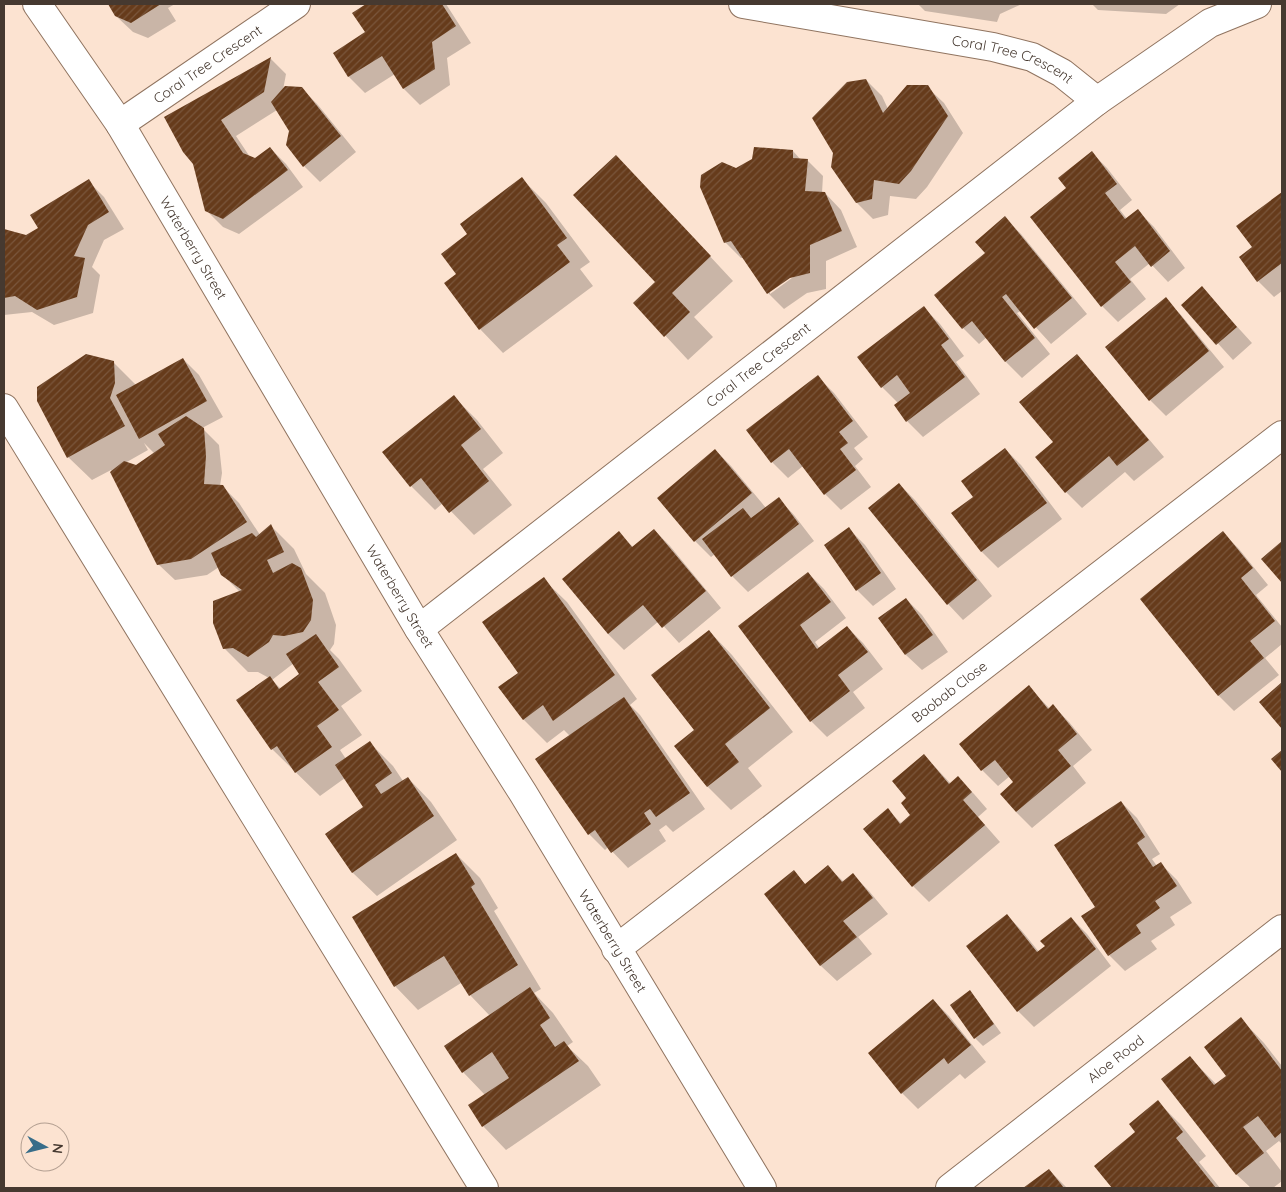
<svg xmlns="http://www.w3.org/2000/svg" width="1286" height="1192" viewBox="0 0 1286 1192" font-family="Quicksand,sans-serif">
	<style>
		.shadow { fill: #0003; fill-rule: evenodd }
		.building { fill: url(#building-hatch) }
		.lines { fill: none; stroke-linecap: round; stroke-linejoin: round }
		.minor-casing { stroke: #907460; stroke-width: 30 }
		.minor { stroke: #fff; stroke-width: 28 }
		.labels { text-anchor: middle; stroke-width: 5; stroke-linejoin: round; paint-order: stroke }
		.street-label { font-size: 14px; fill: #463930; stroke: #fce3d1 }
	</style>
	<defs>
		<pattern id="building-hatch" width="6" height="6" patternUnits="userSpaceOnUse" patternTransform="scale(1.25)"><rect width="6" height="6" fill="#663b1b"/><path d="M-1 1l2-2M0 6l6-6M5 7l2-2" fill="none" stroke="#7a563c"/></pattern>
	</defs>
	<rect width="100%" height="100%" fill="#fce3d1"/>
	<!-- shadow -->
	<path class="shadow" d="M109 4H175L168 8 176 21 148 38 133 32 116 16Z
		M369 4H446L471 43 447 58 450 85 420 105 404 89 395 74 365 93 349 77 335 53 366 33 354 13Z
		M918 4H1022L1000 14 997 22 925 11Z
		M1092 4H1180L1166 14 1098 10Z
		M271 59 286 74 283 90 302 89 318 105 356 152 320 182 304 166 290 131 277 110 236 136 250 157 255 159 270 148 286 164 303 187 239 234 223 227 206 210 194 163 184 151Z
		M866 80 882 96 888 109 927 87 944 103 963 133 927 187 916 199 890 196 888 215 873 219 857 203Z
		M793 151 801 160H807L823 176 822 193H825L841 210 857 247 826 261V289L807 293 784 309 768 293 744 258H741L725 242 736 169ZM795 273 796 275 770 294V291Z
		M1091 152 1107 168 1132 200 1120 210 1127 219 1138 211 1154 227 1185 268 1168 282 1150 263 1130 279 1146 299 1118 322 1102 306 1068 188Z
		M522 179 546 203 590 262 580 269 593 286 503 353 480 329 469 235Z
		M639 180 733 281 694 317 713 337 688 360 635 303 657 282Z
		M88 181 104 197 124 229 104 240 92 267 100 275 93 313 54 325 32 312 4 315V231L26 237 40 228Z
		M1282 193V291L1274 297 1258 281 1253 247 1238 227Z
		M1005 218 1021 234 1087 314 1051 344 1021 311 1017 313 1050 354 1022 378 1006 362 987 337 979 344 963 328 986 253Z
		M1202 288 1252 343 1233 360 1183 305Z
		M1165 299 1181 315 1224 367 1166 416 1150 400Z
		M924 308 940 324 964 356 956 362 980 394 923 437 907 421 896 406 899 404 882 387Z
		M1076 356 1092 372 1164 457 1134 481 1125 472 1082 508 1066 492 1055 442Z
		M183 359 199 375 223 417 202 428 219 445 222 473 220 486 223 487 239 503 260 535 271 526 294 549 306 574 325 593 336 625 334 644 330 650 339 659 362 691 341 706 362 735 340 750 346 759 370 743 393 766 403 781 408 778 431 802 457 840 377 896 353 873 327 834 365 807 345 778 320 796 272 749 238 700 269 678 258 672H248L224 648 240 592 222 574 219 567 207 575 175 580 158 564 111 470 92 480 68 457 113 362 136 385ZM144 443 155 454 136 466 125 463 148 450ZM294 663 301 674 281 689 272 680Z
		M818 377 834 393 868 437 854 448 863 459 855 466 871 487 841 510 825 494 803 466 788 478 772 462Z
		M454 397 477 420 503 453 483 469 512 505 474 535 443 503 435 510 411 486 384 452Z
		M1005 449 1021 465 1062 519 998 568 982 552 953 514 975 497Z
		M715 450 731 466 766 508 779 499 794 515 814 541 748 592 732 576 715 554 711 557 695 541Z
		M899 484 915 500 992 596 963 620 948 604Z
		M849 529 865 545 896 589 873 606 857 590 826 545Z
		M654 530 670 546 721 608 679 643 659 621 624 650 608 634 564 579 619 533 633 547Z
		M1223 533 1239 549 1268 585 1256 595 1282 627V644L1265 658 1279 675 1234 711 1218 695Z
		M808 573 824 589 846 618 815 642 820 649 847 627 863 643 883 669 853 692 865 708 827 737 811 721 739 626Z
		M543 579 567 602 637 699 630 705 640 715 705 809 673 832 666 825 659 830 666 841 628 868 608 847 605 850 589 834 570 736 564 730 547 743 523 719 520 673Z
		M906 599 922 615 948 652 922 670 906 655Z
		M709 631 732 655 793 732 748 768 762 786 731 810 708 787 676 746 696 731Z
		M1029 687 1050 709 1053 706 1069 722 1092 750 1073 766 1086 783 1032 828 1016 812 1015 783 1010 776 998 786 982 770 961 744Z
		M924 755 951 784 958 778 974 794 987 809 978 817 1000 842 929 902 913 886 888 810 902 824 912 815 908 798Z
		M1121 802 1137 818 1160 854 1152 859 1157 866 1161 864 1177 880 1192 903 1170 917 1175 925 1151 941 1157 949 1125 971 1109 955 1097 907Z
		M456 854 480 878 498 908 494 911 541 989 534 993 553 1013 573 1042 567 1046 588 1066 601 1085 506 1150 483 1126 485 1095 463 1072 490 1016 470 995 461 983 418 1010 395 986Z
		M828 867 844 882 853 875 869 891 888 914 858 937 872 954 837 981 821 966 766 894 794 872 806 885Z
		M1007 915 1022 931 1039 952 1047 946 1071 918 1087 934 1111 966 1034 1027 1018 1011Z
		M970 992 977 1000 1001 1033 983 1046 975 1038Z
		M933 1000 949 1016 986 1062 965 1079 960 1074 918 1109 902 1093 869 1053Z
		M1241 1019 1264 1043 1282 1066V1144L1279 1141 1266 1151 1282 1172V1181L1273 1188H1251L1237 1175 1163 1079 1190 1058 1217 1085 1228 1076Z
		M1158 1102 1181 1125 1206 1156 1199 1162 1220 1188H1113L1096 1166 1137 1133Z
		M1049 1170 1067 1188H1025Z"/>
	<!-- building -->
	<path class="building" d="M108 4H161L131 23 115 16Z
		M366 4H442L456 26 432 42 435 69 403 89 382 56 348 77 333 53 365 32 352 13Z
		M271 57 264 92 221 120 243 153 255 158 270 147 288 170 223 219 205 211 193 164 183 152 164 117Z
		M866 79 883 113 907 85H928L948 116 911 171 899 184 874 180 872 199 856 203 831 167 833 153 812 118 847 82Z
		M285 86 302 87 341 136 303 167 286 145 289 131 271 102Z
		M754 147 793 150V158L808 159 805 191 825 192 842 231 810 245V273L790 278 767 294 731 241 724 243 700 187 701 175 722 162 736 168 752 159Z
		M1092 151 1117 184 1105 193 1125 219 1138 209 1170 251 1151 267 1135 246 1115 262 1131 282 1101 307 1030 217 1066 188 1058 178Z
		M616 155 711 256 672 293 690 312 664 337 633 303 655 282 573 195Z
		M522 177 567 238 557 245 570 262 479 330 444 283 456 274 441 254 467 234 460 224Z
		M89 179 109 212 88 225 74 256 85 258 77 297 37 310 15 296 4 298V229L26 235 38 228 30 215Z
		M1282 192V263L1257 282 1239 257 1252 247 1236 226Z
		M1005 216 1072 298 1034 329 1006 294 1002 297 1035 338 1005 362 972 321 962 329 934 295 985 253 975 242Z
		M1202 286 1237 327 1216 345 1181 305Z
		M1166 297 1209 351 1149 401 1105 347Z
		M924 306 949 339 941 345 965 377 906 422 894 405 910 393 897 375 881 388 857 357Z
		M86 354 114 361 115 383 110 398 125 426 67 458 37 401V387Z
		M1077 354 1149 440 1117 466 1109 456 1065 493 1035 457 1053 442 1019 402Z
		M183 358 207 401 139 439 116 395Z
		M818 375 853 421 839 432 848 443 840 449 856 470 824 495 789 449 771 463 746 430Z
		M454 395 481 429 461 445 489 481 449 513 421 478 410 487 382 452Z
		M186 416 204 428 206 456 204 484 223 485 247 522 191 559 157 565 110 472 124 461 136 465 165 445 158 434Z
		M1005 448 1047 503 981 552 951 513 973 497 961 481Z
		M715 449 752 493 694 542 657 498Z
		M899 483 977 580 947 605 868 508Z
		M779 497 799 524 731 577 702 539 743 508 751 518Z
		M271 524 284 552 267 560 273 573 292 563 301 568 313 600 311 620 303 632 284 636 273 635 269 642 248 657 233 648 223 649 213 623V601L242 590 221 575 211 553 252 533 256 537Z
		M849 527 881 573 856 591 824 545Z
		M654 529 706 591 662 628 643 605 608 634 562 579 619 531 632 547Z
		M1223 531 1253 568 1241 578 1275 621 1250 641 1264 658 1218 696 1140 599Z
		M1282 541V583L1261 559Z
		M808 572 831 602 800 625 817 649 847 626 868 652 838 675 850 691 810 722 738 626Z
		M544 577 615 675 553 721 543 705 523 720 498 687 518 673 482 622Z
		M906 598 933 635 905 655 878 618Z
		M709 630 770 708 725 744 739 762 707 787 674 746 694 730 651 675Z
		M316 634 339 667 318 682 339 710 317 726 332 747 295 773 277 746 271 750 236 700 270 676 279 689 299 674 286 654Z
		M1282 682V729L1259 702Z
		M1029 685 1048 709 1053 704 1077 734 1058 750 1071 766 1016 812 1000 794 1013 782 995 760 981 771 959 744Z
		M624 697 690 793 656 817 650 809 644 813 651 824 611 853 595 830 588 835 535 759Z
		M370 741 392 773 375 785 381 794 408 777 434 816 352 873 325 834 363 807 335 765Z
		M1282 750V772L1271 759Z
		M924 754 949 784 958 776 972 792 963 800 985 825 912 887 863 829 888 808 900 824 910 815 901 803 906 798 892 781Z
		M1121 801 1145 837 1137 843 1153 867 1161 862 1177 886 1155 901 1160 908 1136 925 1141 933 1108 956 1081 916 1095 907 1054 845Z
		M456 853 475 884 471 887 518 965 469 996 444 956 394 987 352 917Z
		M828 865 842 882 853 873 873 898 843 921 857 937 820 966 764 894 794 870 805 884Z
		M1007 914 1037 952 1045 946 1040 941 1071 917 1096 949 1017 1012 966 946Z
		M530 987 550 1018 540 1025 555 1047 564 1041 579 1061 482 1127 468 1105 509 1078 492 1052 462 1073 444 1046Z
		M970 990 994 1024 974 1039 950 1005Z
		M933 999 971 1045 948 1064 944 1058 901 1094 868 1053Z
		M1241 1017 1282 1071V1132L1275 1138 1258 1116 1243 1127 1264 1153 1236 1175 1161 1079 1190 1056 1214 1085 1226 1076 1204 1047Z
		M1158 1100 1183 1132 1176 1138 1216 1188H1112L1094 1166 1135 1132 1129 1124Z
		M1049 1169 1064 1188H1023Z"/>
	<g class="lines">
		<defs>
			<g id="minor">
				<path id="s1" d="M37 4 120 124 419 629 523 793 762 1188"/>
				<path id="s2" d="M743 4 993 47 1032 57 1062 73 1097 101"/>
				<path id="s3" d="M120 124 296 4"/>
				<path d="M4 408 484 1188"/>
				<path id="s4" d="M419 629 1097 101 1210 23 1257 4"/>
				<path id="s5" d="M616 949 1282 435"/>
				<path id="s6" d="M950 1188 1282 929"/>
			</g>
		</defs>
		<!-- minor casing -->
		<use href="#minor" class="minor-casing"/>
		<!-- minor -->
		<use href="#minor" class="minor"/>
	</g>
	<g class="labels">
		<!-- street labels -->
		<g class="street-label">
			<text dy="5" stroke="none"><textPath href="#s2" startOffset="276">Coral Tree Crescent</textPath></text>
			<text dy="5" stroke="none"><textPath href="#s3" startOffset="106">Coral Tree Crescent</textPath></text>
			<text dy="5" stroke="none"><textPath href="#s1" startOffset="290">Waterberry Street</textPath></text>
			<text dy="5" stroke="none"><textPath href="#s4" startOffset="430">Coral Tree Crescent</textPath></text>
			<text dy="5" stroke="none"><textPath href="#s1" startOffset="695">Waterberry Street</textPath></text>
			<text dy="5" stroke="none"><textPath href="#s5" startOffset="421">Baobab Close</textPath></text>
			<text dy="5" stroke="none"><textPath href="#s1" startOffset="1100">Waterberry Street</textPath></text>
			<text dy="5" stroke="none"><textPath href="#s6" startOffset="210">Aloe Road</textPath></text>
		</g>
	</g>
	<!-- border -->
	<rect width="1286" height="1192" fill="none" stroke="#463930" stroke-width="10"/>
	<!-- north arrow -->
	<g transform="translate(45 1147) rotate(97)"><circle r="24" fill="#fce3d1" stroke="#b39f91"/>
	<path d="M0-4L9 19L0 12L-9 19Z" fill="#386d89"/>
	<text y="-8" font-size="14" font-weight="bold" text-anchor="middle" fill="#463930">N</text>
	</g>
</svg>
